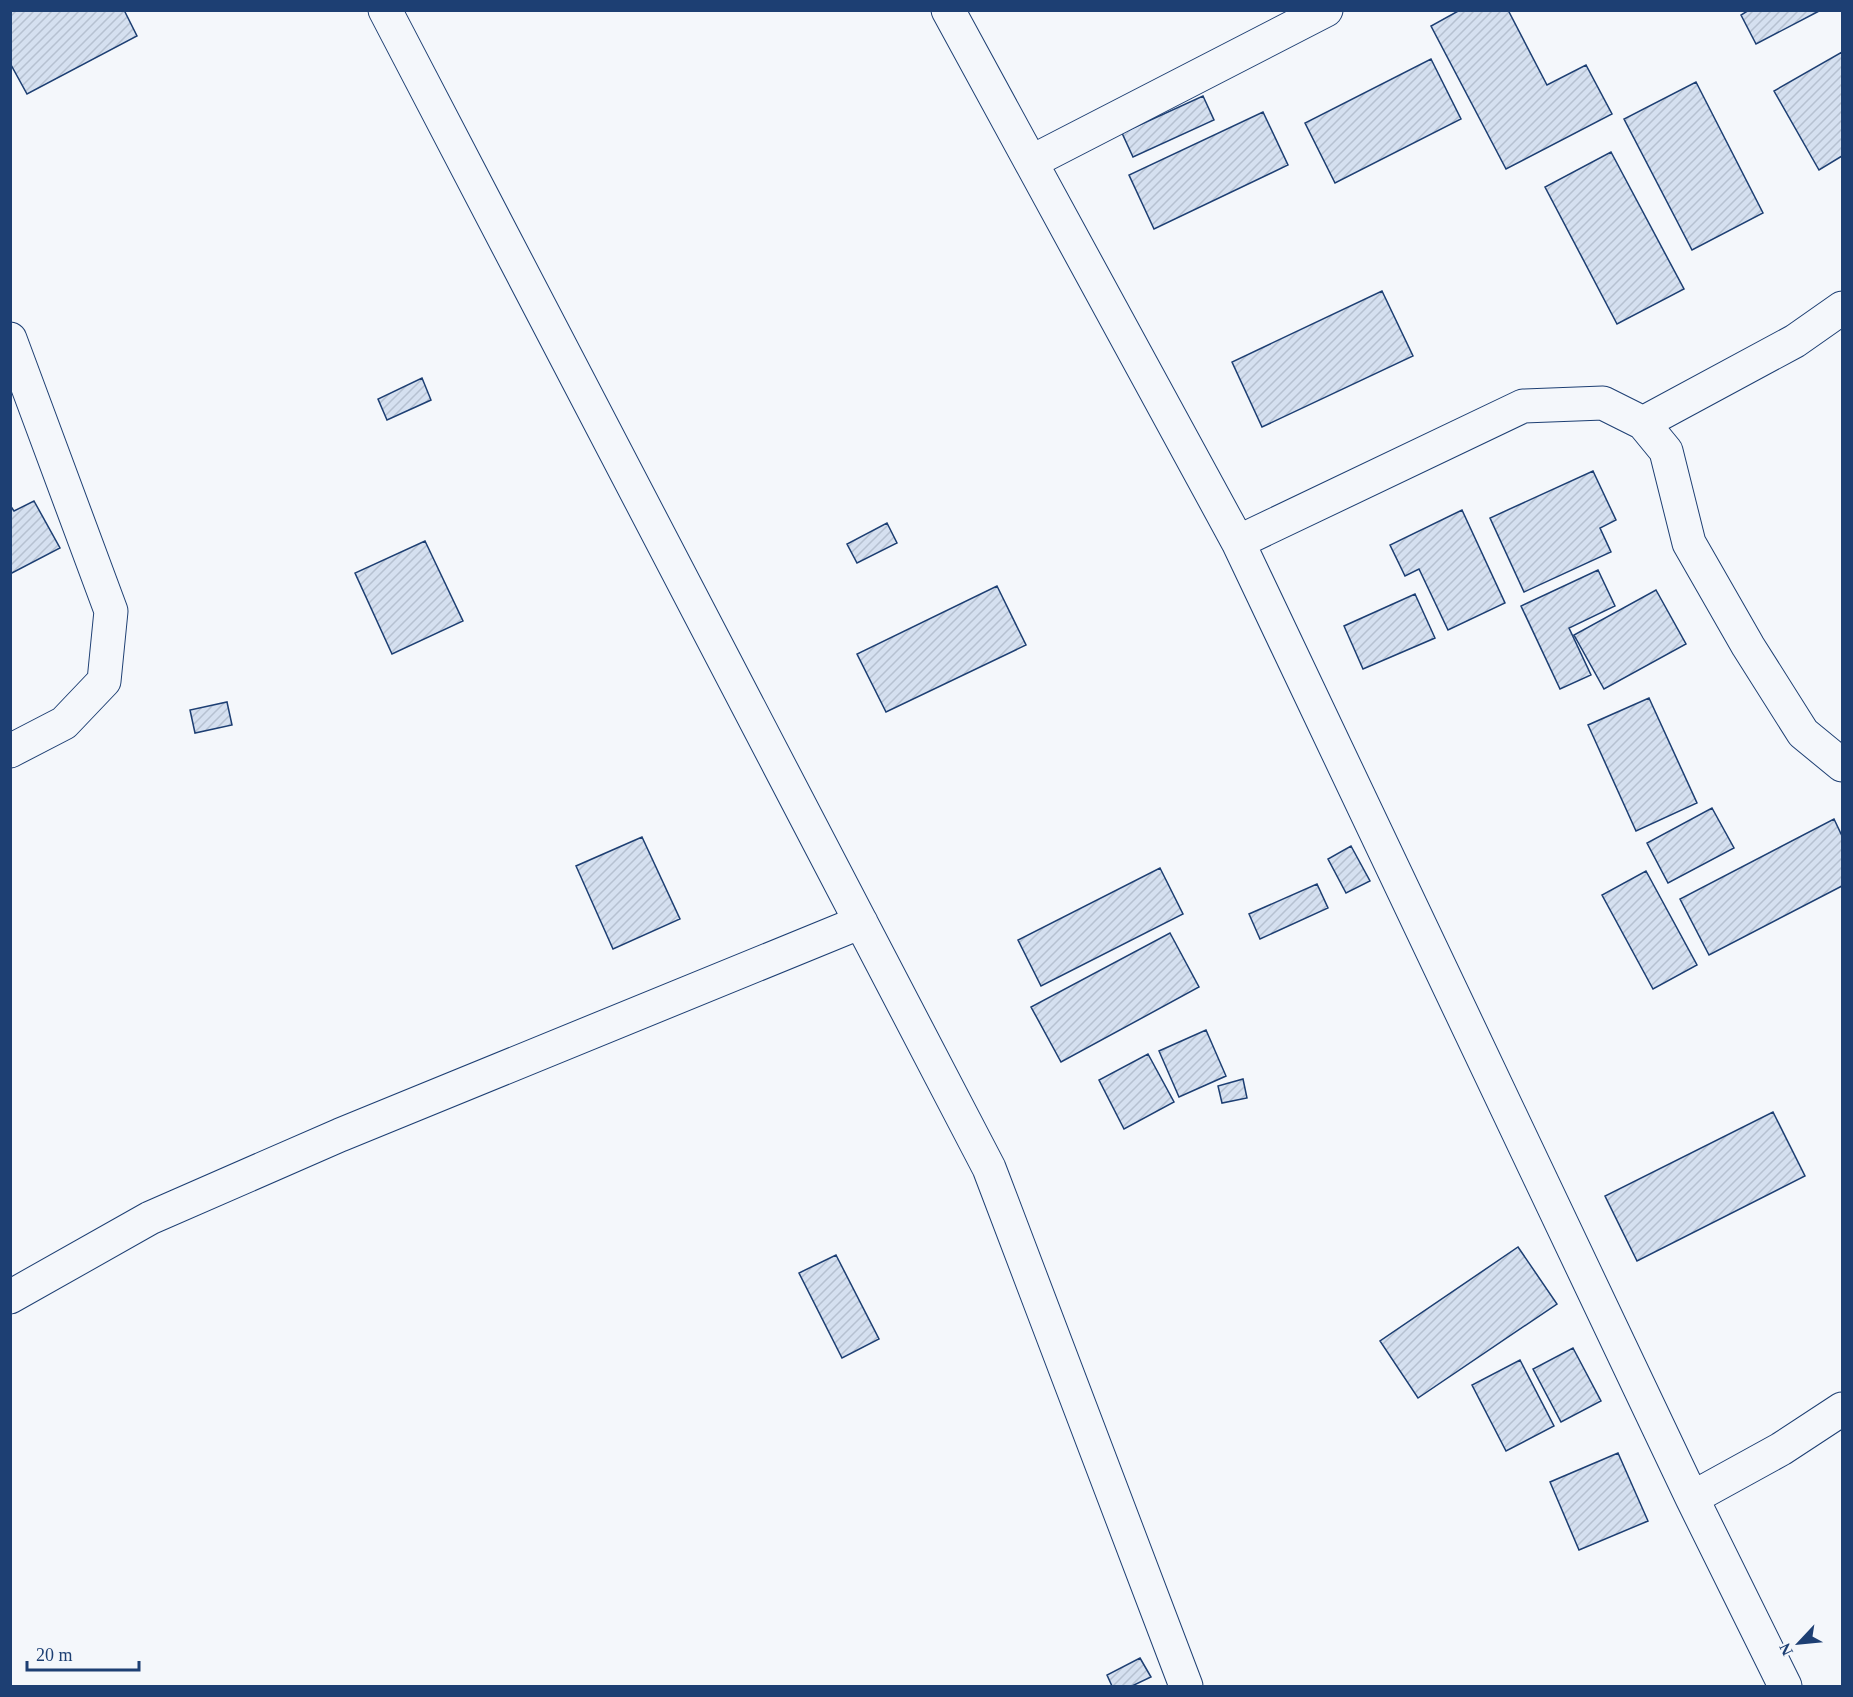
<svg xmlns="http://www.w3.org/2000/svg" width="1853" height="1697" viewBox="0 0 1853 1697" font-family="Georgia,serif">
	<style>
		.building { fill: url(#building-hatch); stroke: #1d3f73; stroke-width: 1.5 }
		.lines { fill: none; stroke-linecap: round; stroke-linejoin: round }
		.minor-casing { stroke: #1d3f73; stroke-width: 35 }
		.minor { stroke: #f4f7fb; stroke-width: 33 }
	</style>
	<defs>
		<pattern id="building-hatch" width="6" height="6" patternUnits="userSpaceOnUse" patternTransform="scale(1.5)"><rect width="6" height="6" fill="#d5e0f0"/><path d="M-1 1l2-2M0 6l6-6M5 7l2-2" fill="none" stroke="#b6c1d1"/></pattern>
	</defs>
	<rect width="100%" height="100%" fill="#f4f7fb"/>
	<!-- building -->
	<path class="building" d="M10 10H124L137 36 27 94 10 63Z
		M1460 10H1508L1547 85 1586 65 1612 114 1506 169 1431 26Z
		M1749 10H1821L1756 44 1741 15Z
		M1842 52V156L1819 170 1774 91Z
		M1431 59 1461 119 1335 183 1305 123Z
		M1696 82 1763 213 1692 250 1624 119Z
		M1203 96 1214 120 1133 157 1122 133Z
		M1263 112 1288 165 1154 229 1129 175Z
		M1611 152 1684 289 1617 324 1545 187Z
		M1382 291 1413 356 1262 427 1232 362Z
		M422 378 431 400 387 420 378 399Z
		M1593 471 1616 520 1600 528 1611 552 1524 592 1490 518Z
		M34 501 60 548 10 574V505L14 511Z
		M1462 510 1505 603 1448 630 1419 569 1405 576 1390 545Z
		M887 523 897 543 857 563 847 544Z
		M425 541 463 621 392 654 355 573Z
		M1598 570 1615 606 1569 628 1591 675 1560 689 1521 606Z
		M997 586 1026 645 886 712 857 654Z
		M1656 590 1686 644 1604 689 1574 635Z
		M1415 594 1435 638 1363 669 1344 626Z
		M1649 698 1697 803 1636 831 1588 725Z
		M227 702 232 725 195 733 190 710Z
		M1712 808 1734 848 1668 883 1647 843Z
		M1834 819 1842 836V886L1709 955 1680 899Z
		M642 837 680 919 613 949 576 866Z
		M1351 846 1370 881 1346 893 1328 859Z
		M1160 868 1183 914 1041 986 1018 940Z
		M1646 871 1697 965 1653 989 1602 895Z
		M1317 884 1328 908 1260 939 1249 914Z
		M1170 933 1199 987 1061 1062 1031 1007Z
		M1206 1030 1226 1076 1179 1097 1159 1051Z
		M1148 1054 1174 1102 1124 1129 1099 1080Z
		M1243 1079 1247 1098 1222 1103 1218 1086Z
		M1773 1112 1805 1176 1637 1261 1605 1196Z
		M1518 1247 1557 1304 1418 1398 1380 1341Z
		M836 1255 879 1339 842 1358 799 1273Z
		M1573 1348 1601 1401 1561 1422 1533 1369Z
		M1520 1360 1554 1426 1506 1451 1472 1385Z
		M1618 1453 1648 1521 1579 1550 1550 1482Z
		M1140 1658 1151 1677 1132 1686H1112L1107 1675Z"/>
	<g class="lines">
		<defs>
			<path id="minor" d="M385 10 989 1168 1186 1686
				M948 10 1238 542 1692 1498
				M1031 162 1326 10
				M10 339 111 611 104 681 64 723 10 751
				M1643 423 1795 341 1842 308
				M1238 542 1523 406 1603 403 1643 423 1666 451 1689 543 1748 646 1803 733 1842 765
				M10 1297 150 1218 340 1135 861 922
				M1785 1686 1692 1498 1781 1449 1842 1409"/>
		</defs>
		<!-- minor casing -->
		<use href="#minor" class="minor-casing"/>
		<!-- minor -->
		<use href="#minor" class="minor"/>
	</g>
	<!-- border -->
	<rect width="1853" height="1697" fill="none" stroke="#1d3f73" stroke-width="24"/>
	<!-- north arrow -->
	<g transform="translate(1799 1643) rotate(244)" stroke="#f4f7fb" stroke-width="4.5" paint-order="stroke">
	<path d="M0-4.5L10 22L0 15L-10 22Z" fill="#1d3f73"/>
	<text y="-9" font-size="16" font-weight="bold" text-anchor="middle" fill="#1d3f73">N</text>
	</g>
	<!-- scale -->
	<path d="M27 1661v9h112v-9" fill="none" stroke="#1d3f73" stroke-width="3"/>
	<text x="36" y="1661" font-size="18" fill="#1d3f73" stroke="#f4f7fb" stroke-width="4.5" paint-order="stroke">20 m</text>
</svg>
